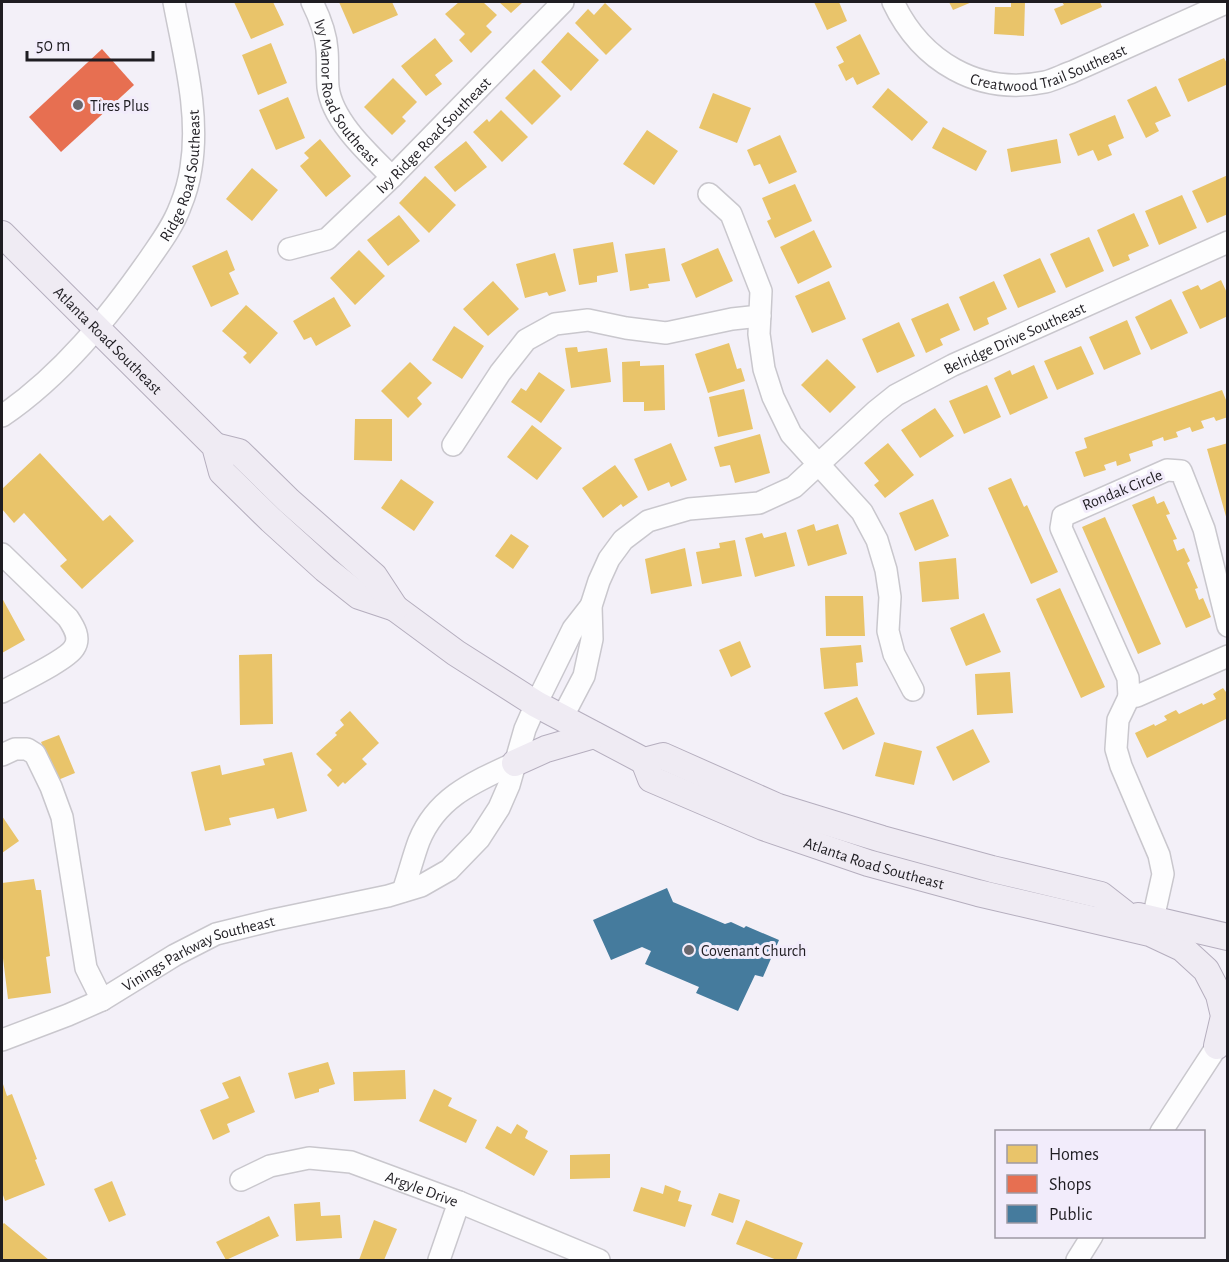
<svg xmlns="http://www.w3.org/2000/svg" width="1229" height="1262" viewBox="0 0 1229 1262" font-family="'Alegreya Sans',sans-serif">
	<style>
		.homes { fill: #e9c46a }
		.shops { fill: #e76f51 }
		.public { fill: #457b9d }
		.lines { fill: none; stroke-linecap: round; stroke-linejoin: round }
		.minor-casing { stroke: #c9c7cd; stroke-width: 24 }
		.major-casing { stroke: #b5aebe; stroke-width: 28 }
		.minor { stroke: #fdfdfe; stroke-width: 21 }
		.major { stroke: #efebf3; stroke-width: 26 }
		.poi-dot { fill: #69676d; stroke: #f2ecfb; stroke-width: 2 }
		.labels { text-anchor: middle; stroke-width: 6; stroke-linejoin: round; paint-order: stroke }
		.street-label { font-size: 16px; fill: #1f1d22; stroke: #f2ecfb }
		.poi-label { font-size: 16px; fill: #1f1d22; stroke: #f2ecfb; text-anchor: start }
	</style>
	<rect width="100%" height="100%" fill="#f3f0f8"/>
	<!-- homes -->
	<path class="homes" d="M234 2H273L284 25 251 39Z
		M339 2H392L398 15 353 34Z
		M459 2H483L497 15 486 26 492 32 471 53 459 40 465 34 445 14Z
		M499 2H523L511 13Z
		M814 2H839L847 21 827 30Z
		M949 2H972L953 10Z
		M1011 2H1025L1024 36 994 34 995 7H1011Z
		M1062 2H1100L1102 7 1061 25 1054 9 1064 5Z
		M605 3 632 29 606 55 575 23 588 9 594 15Z
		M568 32 599 60 571 91 541 62Z
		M860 34 880 74 857 85 853 77 846 81 838 65 844 62 836 47Z
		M435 38 453 61 435 75 442 84 426 96 401 66Z
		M271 43 287 83 258 95 242 55Z
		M1224 58 1228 65V84L1188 102 1178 79Z
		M534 69 561 96 532 125 505 98Z
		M393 78 417 102 402 117 406 121 392 135 364 107Z
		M1156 86 1171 116 1155 123 1159 131 1146 138 1127 100Z
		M888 88 928 122 912 141 872 107Z
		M713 93 751 108 737 143 699 128Z
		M288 97 305 138 276 150 259 110Z
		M501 110 528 137 502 162 473 132 487 119 489 122Z
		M1115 115 1124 138 1108 145 1112 155 1098 161 1093 150 1078 156 1069 134Z
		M943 127 987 151 976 171 932 148Z
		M647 130 678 151 654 185 623 164Z
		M780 135 797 172 769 184 760 164 754 166 747 150Z
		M320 139 351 176 326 197 300 166 309 158 304 153Z
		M1057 139 1061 163 1011 172 1007 149Z
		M466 141 487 167 455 192 434 167Z
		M252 168 278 190 252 221 226 199Z
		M1228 175V214L1207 223 1192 191Z
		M425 176 456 205 429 233 399 203Z
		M795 184 812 221 775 238 767 221 771 219 762 198Z
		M1182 195 1197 228 1159 245 1145 211Z
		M1134 213 1149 246 1128 255 1130 260 1113 267 1097 230Z
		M399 215 420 241 388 266 367 240Z
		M814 230 832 267 798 284 780 247Z
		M1089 237 1104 271 1066 288 1050 254Z
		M613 242 618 272 597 276V282L579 285 573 249Z
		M665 248 670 281 648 284 649 288 630 291 625 254Z
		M718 248 733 281 696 298 681 264Z
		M227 250 235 270 229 273 239 294 211 307 192 266Z
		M359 250 385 276 355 305 330 278Z
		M555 253 566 291 549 296 547 292 525 298 516 264Z
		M1040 258 1056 292 1018 308 1003 275Z
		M1221 280 1228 295V316L1200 329 1182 292 1198 285 1201 290Z
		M493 281 519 309 488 336 463 309Z
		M829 281 846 319 812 333 795 296Z
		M994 281 1007 309 987 318 989 324 974 331 959 297Z
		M334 297 351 326 316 346 311 337 304 340 293 321Z
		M1171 299 1188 333 1151 350 1135 317Z
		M948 303 960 330 940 339 943 345 926 353 911 319Z
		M246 305 278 333 250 364 243 357 247 353 222 331Z
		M1127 320 1141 354 1104 370 1089 337Z
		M899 322 915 356 877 373 862 339Z
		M454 326 484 346 462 379 432 360Z
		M729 343 737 369 741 368 745 381 708 393 695 354Z
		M1081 346 1094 374 1057 390 1044 361Z
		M577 347 578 352 607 348 611 382 571 388 565 348Z
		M827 359 856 387 830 413 801 385Z
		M640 361V366L664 365 665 410 644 411V402H623L622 362Z
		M410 362 432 383 417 398 422 404 408 418 381 391Z
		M1034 365 1048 398 1010 415 994 378 1010 370 1012 375Z
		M539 372 565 390 541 423 511 402 521 388 526 391Z
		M987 385 1001 417 964 434 949 401Z
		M744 389 753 429 718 437 709 397Z
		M1222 390 1228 405V417L1216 421 1214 417 1201 421 1204 428 1192 432 1190 427 1176 432 1178 437 1164 441 1163 437 1152 441 1153 446 1129 454 1131 461 1117 466 1116 461 1104 465 1106 470 1084 477 1075 452 1087 448 1084 438Z
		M935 408 954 436 920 458 901 430Z
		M355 419H392V461L354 460Z
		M532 425 562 448 537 480 507 457Z
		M760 434 770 473 735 483 730 465 720 467 714 447Z
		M671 443 687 480 671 487 669 482 648 491 634 459Z
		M888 443 914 475 885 498 874 485 879 481 864 463Z
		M1228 443V519L1227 520 1207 449Z
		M40 453 103 521 110 515 134 541 82 589 60 566 67 560 24 513 14 523 2 509V489Z
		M615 465 638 497 623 507 621 504 603 518 582 488Z
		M1011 478 1024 507 1027 505 1058 572 1031 584 988 488Z
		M401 479 434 502 414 531 381 508Z
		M1154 496 1157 504 1164 501 1170 514 1166 515 1177 539 1173 540 1177 551 1184 548 1190 561 1187 563 1198 588 1195 589 1199 600 1203 598 1211 617 1186 628 1132 505Z
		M933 499 949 536 915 551 899 513Z
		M1105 517 1161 644 1138 654 1082 527Z
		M814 524 816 531 838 524 847 554 808 566 797 530Z
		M786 532 795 566 755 577 745 538 762 533 764 538Z
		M511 534 529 546 513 569 495 556Z
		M735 540 742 576 702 584 696 552 720 548 719 543Z
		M685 548 692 586 651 594 645 559Z
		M956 558 959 599 922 602 919 562Z
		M1060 588 1105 687 1081 698 1036 599Z
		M825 596H863L865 636H826Z
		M2 598 25 640 2 653Z
		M984 613 1001 652 966 666 950 628Z
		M740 641 751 667 731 677 719 650Z
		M861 645 863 662 856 663 858 686 824 689 820 648Z
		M272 654 273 724 240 725 239 655Z
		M1010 672 1013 713 977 715 975 674Z
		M1223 688 1226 692 1228 691V718L1147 758 1135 733 1154 724 1155 726 1167 720 1164 716 1176 710 1179 714 1202 703 1203 705 1216 699 1213 694Z
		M857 697 875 734 843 750 824 713Z
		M350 711 379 743 362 759 367 764 345 784 343 782 338 787 327 775 332 770 316 754 337 735 335 733 344 725 340 720Z
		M973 729 990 762 953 781 936 747Z
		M59 735 75 773 58 780 41 742Z
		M884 742 922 751 914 785 875 776Z
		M292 752 307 811 277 819 274 808 229 818 231 825 205 831 191 772 220 765 222 775 265 765 263 759Z
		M2 816 19 841 2 853Z
		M34 879 36 890H41L50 956 46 957 51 993 8 999 2 950V883Z
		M328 1062 335 1084 319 1089V1092L295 1099 288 1073Z
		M405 1070 406 1099 354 1101 353 1072Z
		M240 1076 255 1112 227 1124 230 1132 213 1140 200 1110 229 1098 222 1083Z
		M2 1081 7 1096 12 1094 37 1159 35 1160 45 1185 5 1201 2 1192Z
		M434 1089 452 1098 448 1106 477 1120 466 1143 419 1121Z
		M517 1124 528 1131 525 1138 548 1151 534 1176 485 1148 497 1126 511 1134Z
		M610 1154V1178L570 1179V1155Z
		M112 1181 126 1215 109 1222 94 1189Z
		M665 1185 681 1191 678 1201 692 1205 685 1227 633 1211 641 1187 663 1194Z
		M719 1193 740 1200 733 1223 711 1215Z
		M320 1202 321 1216 340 1215 342 1238 296 1241 294 1204Z
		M269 1216 279 1236 226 1260 216 1242Z
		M374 1220 397 1229 384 1260H359Z
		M746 1220 803 1243 796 1260H777L736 1244Z
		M4 1223 49 1260H2V1225Z"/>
	<!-- shops -->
	<path class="shops" d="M102 49 134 85 61 152 29 117Z"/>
	<!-- public -->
	<path class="public" d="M667 888 673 902 725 924 731 922 744 928 746 926 779 940 763 977 755 975 738 1011 696 993 699 987 645 964 651 951 642 947 611 960 593 920Z"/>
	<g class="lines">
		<defs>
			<g id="minor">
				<path id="s1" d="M312 2C319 16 326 34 327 50 328 62 327 75 328 87 332 121 369 154 392 177"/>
				<path id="s2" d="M893 2C921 61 978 96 1045 82 1054 80 1063 75 1072 72L1228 2"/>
				<path d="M709 194 731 214 761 291 759 334 764 369 773 397 791 434 862 512 877 540 886 570 890 597 888 631 894 654 913 690"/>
				<path id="s3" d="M289 249 327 239 392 177 563 2"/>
				<path id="s4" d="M2 416C61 376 109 317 150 258 161 242 173 226 180 207 185 195 189 182 191 168 200 113 184 56 174 2"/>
				<path d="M453 445 500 373 526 340 555 324 588 320 626 328 666 333 732 319 760 316"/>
				<path d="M2 554 68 618C74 627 81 638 74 648 67 660 16 684 2 692"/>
				<path d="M1228 626 1204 529 1181 471 1167 470 1063 516 1061 528 1128 678 1129 697 1137 696 1228 656"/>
				<path d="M1129 697 1118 720 1116 749 1121 766 1159 855 1163 874 1153 919"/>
				<path id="s5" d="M562 718 584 676 592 639 591 606 599 581 609 559 623 540 648 521 689 509 759 503 794 487 876 411 896 395 953 365 1228 242"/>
				<path d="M2 755 15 749H27L35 754 51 787 62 817 86 968 102 1000"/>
				<path d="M403 891C409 874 413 857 419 841 437 797 474 782 515 763"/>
				<path id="s6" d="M2 1040 68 1015 102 1000 175 955 216 934 273 920 388 896 421 886 449 870 479 839 499 808 509 785 525 729 536 704 573 629 591 606"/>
				<path d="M1161 1132 1225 1034"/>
				<path id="s7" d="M241 1180 270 1166 309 1158 351 1162 459 1202 599 1260"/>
				<path d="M439 1260 459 1202"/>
				<path d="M1077 1260 1092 1236"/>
			</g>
			<g id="major">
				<path id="s8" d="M2 234 215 446 222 472 271 520 325 569 359 596 395 608 456 653 536 704 644 761 663 756 778 807 882 839 992 869 1101 895 1124 913"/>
				<path d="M215 446 239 452 289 501 374 576 395 608"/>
				<path id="s9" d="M644 761 651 779 763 827 868 863 978 893 1150 933 1182 948 1206 970 1219 995 1224 1016 1217 1046"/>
				<path d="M515 763 546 749 594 735"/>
				<path d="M1138 916 1228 937"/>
			</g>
		</defs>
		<!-- minor casing -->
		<use href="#minor" class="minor-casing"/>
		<!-- major casing -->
		<use href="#major" class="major-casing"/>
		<!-- minor -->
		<use href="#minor" class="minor"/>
		<!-- major -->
		<use href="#major" class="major"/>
	</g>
	<!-- markers -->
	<g class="poi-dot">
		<circle cx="78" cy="105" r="6"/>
		<circle cx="689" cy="950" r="6"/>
	</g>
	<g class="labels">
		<!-- street labels -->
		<g class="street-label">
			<text dy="6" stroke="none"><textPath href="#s2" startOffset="192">Creatwood Trail Southeast</textPath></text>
			<text dy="6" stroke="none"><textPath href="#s1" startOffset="99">Ivy Manor Road Southeast</textPath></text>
			<text dy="6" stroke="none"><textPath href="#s3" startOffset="188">Ivy Ridge Road Southeast</textPath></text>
			<text dy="6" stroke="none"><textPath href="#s4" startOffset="308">Ridge Road Southeast</textPath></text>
			<text dy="6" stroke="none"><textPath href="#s5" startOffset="644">Belridge Drive Southeast</textPath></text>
			<text dy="6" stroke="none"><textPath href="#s8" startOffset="150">Atlanta Road Southeast</textPath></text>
			<text transform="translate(1122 489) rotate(-22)" y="6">Rondak Circle</text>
			<text dy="6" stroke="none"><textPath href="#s9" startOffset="258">Atlanta Road Southeast</textPath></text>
			<text dy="6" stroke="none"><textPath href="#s6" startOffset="216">Vinings Parkway Southeast</textPath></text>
			<text dy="6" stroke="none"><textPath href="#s7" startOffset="190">Argyle Drive</textPath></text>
		</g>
		<!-- poi labels -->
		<g class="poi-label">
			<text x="90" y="111">Tires Plus</text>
			<text x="701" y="956">Covenant Church</text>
		</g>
	</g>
	<!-- border -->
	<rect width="1229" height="1262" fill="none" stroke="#1f1d22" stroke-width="6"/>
	<!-- legend -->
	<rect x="995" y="1130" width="210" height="108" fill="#f2ecfb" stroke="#9e99a4" stroke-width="1.5"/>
	<rect x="1007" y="1145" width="30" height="18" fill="#e9c46a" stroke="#9e99a4" stroke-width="1.5"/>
	<text x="1049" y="1160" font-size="18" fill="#1f1d22">Homes</text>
	<rect x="1007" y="1175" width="30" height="18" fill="#e76f51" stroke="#9e99a4" stroke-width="1.5"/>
	<text x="1049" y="1190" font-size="18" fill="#1f1d22">Shops</text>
	<rect x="1007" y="1205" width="30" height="18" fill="#457b9d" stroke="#9e99a4" stroke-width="1.5"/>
	<text x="1049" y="1220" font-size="18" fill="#1f1d22">Public</text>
	<!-- scale -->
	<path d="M27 51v9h126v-9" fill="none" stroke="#1f1d22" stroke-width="3"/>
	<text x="36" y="51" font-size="18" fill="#1f1d22" stroke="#f2ecfb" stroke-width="4.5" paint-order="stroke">50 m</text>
</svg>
